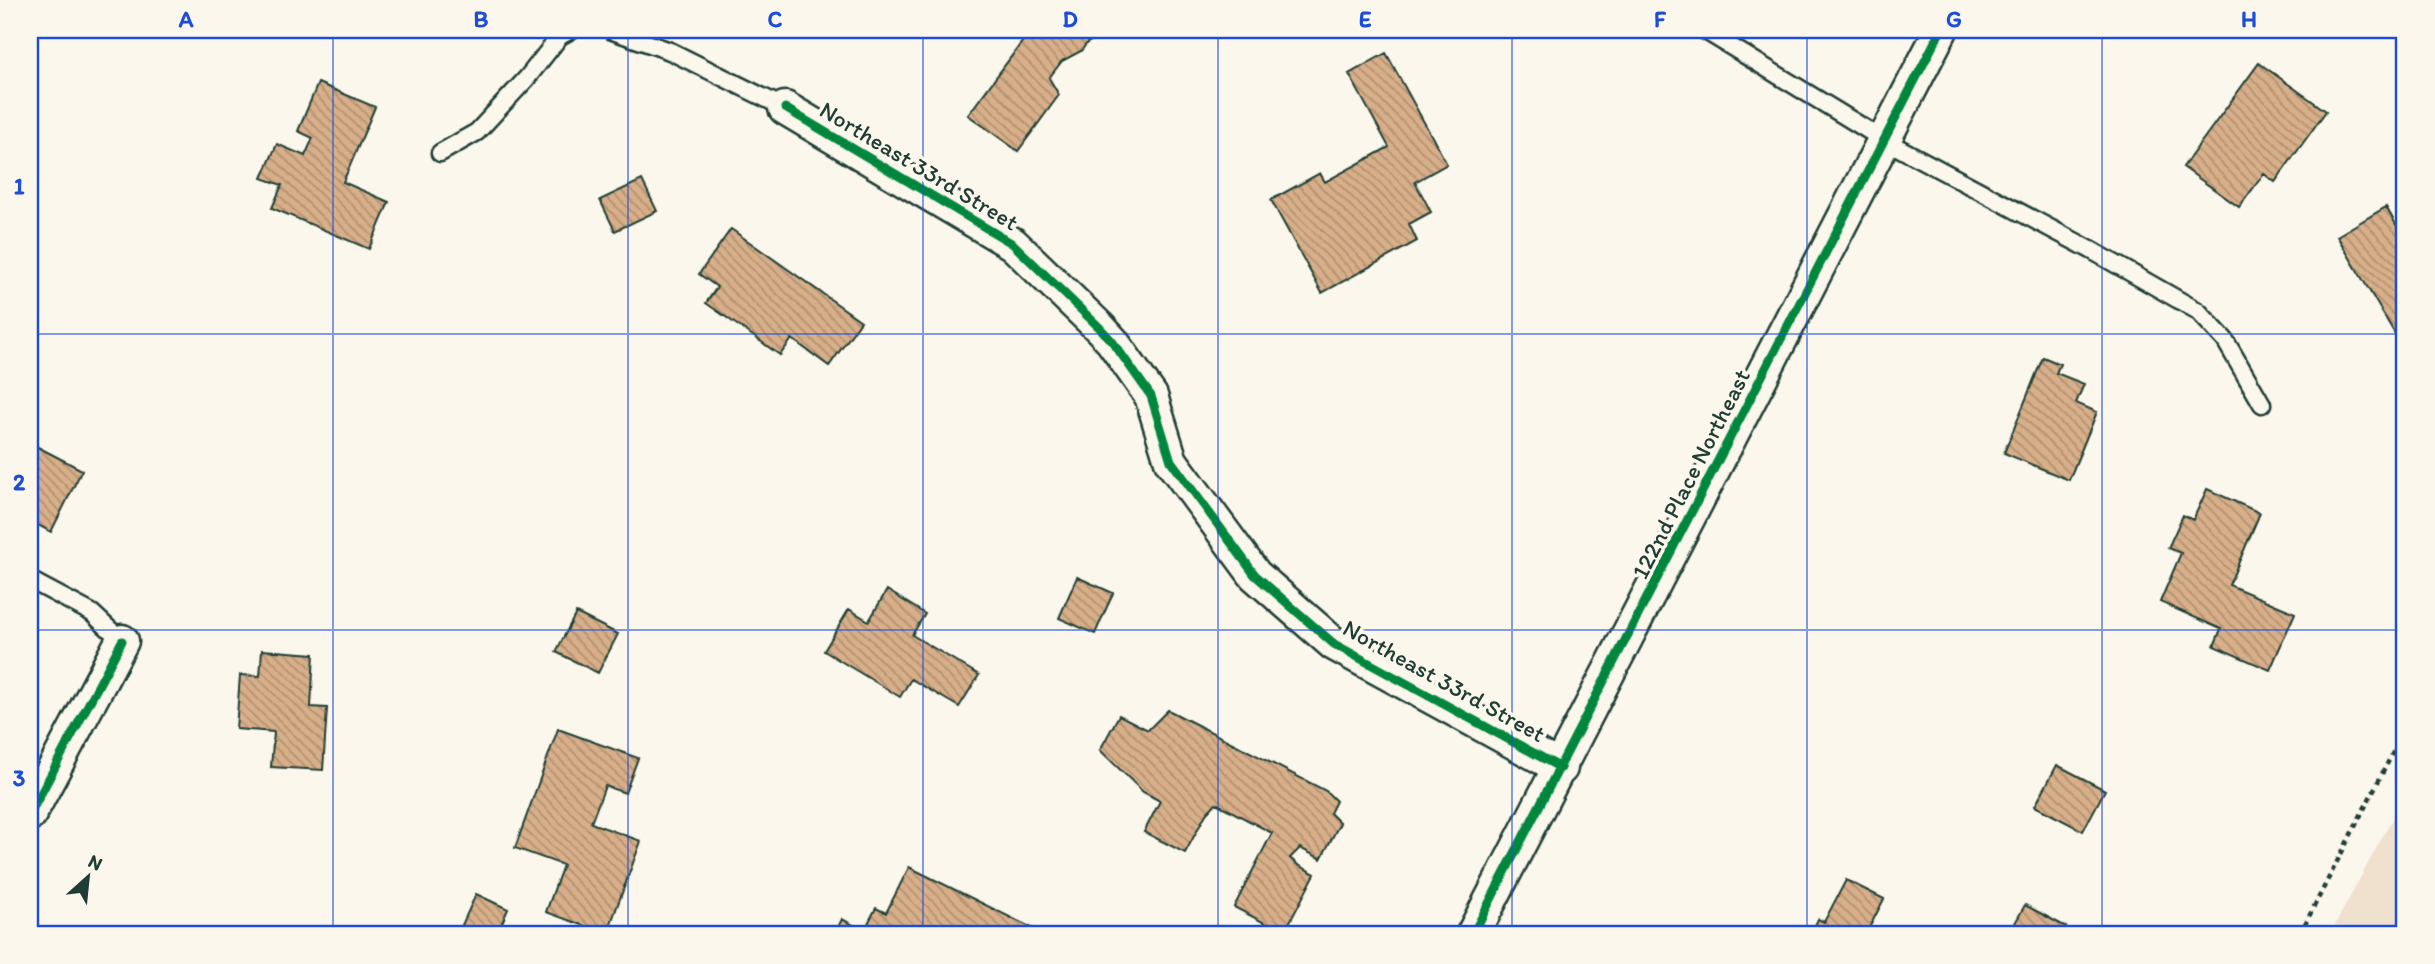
<svg xmlns="http://www.w3.org/2000/svg" width="2435" height="964" viewBox="0 0 2435 964" font-family="Itim,sans-serif">
	<style>
		.built { fill: #f0e1ce }
		.building { fill: url(#building-back-hatch); stroke: #1f3d34; stroke-width: 2 }
		.lines { fill: none; stroke-linecap: round; stroke-linejoin: round }
		.service-casing { stroke: #1f3d34; stroke-width: 21 }
		.minor-casing { stroke: #1f3d34; stroke-width: 37 }
		.path { stroke: #1f3d34; stroke-width: 4.5; stroke-dasharray: 5 5; stroke-linecap: butt }
		.service { stroke: #fbf7ec; stroke-width: 16 }
		.minor { stroke: #fbf7ec; stroke-width: 32 }
		.cycleway-casing { stroke: #fbf7ec; stroke-width: 13 }
		.cycleway { stroke: #00873e; stroke-width: 9 }
		.grid { fill: none; stroke: #1d4ed8; stroke-width: 2; stroke-opacity: 0.55 }
		.labels { text-anchor: middle; stroke-width: 7; stroke-linejoin: round; paint-order: stroke }
		.street-label { font-size: 24px; fill: #1f3d34; stroke: #fbf7ec }
		.neatline { fill: none; stroke: #1d4ed8; stroke-width: 2.5 }
		.grid-label { font-size: 23px; text-anchor: middle; font-weight: bold; fill: #1d4ed8 }
	</style>
	<defs>
		<pattern id="building-back-hatch" width="6" height="6" patternUnits="userSpaceOnUse" patternTransform="scale(1.75)"><rect width="6" height="6" fill="#d8af89"/><path d="M-1 5l2 2M0 0l6 6M5-1l2 2" fill="none" stroke="#af9071"/></pattern>
	</defs>
	<rect width="100%" height="100%" fill="#fbf7ec"/>
	<filter id="ink" filterUnits="userSpaceOnUse"><feTurbulence type="fractalNoise" baseFrequency=".0143" numOctaves="2"/><feDisplacementMap in="SourceGraphic" scale="14" xChannelSelector="R" yChannelSelector="G"/><feConvolveMatrix kernelMatrix="1 2 1 2 8 2 1 2 1" color-interpolation-filters="sRGB"/></filter>
	<g filter="url(#ink)">
		<!-- built -->
		<path class="built" d="M2405 795V934H2330Z"/>
		<!-- building -->
		<path class="building" d="M1031 30H1111L1087 43 1081 51 1062 61 1049 78 1059 95 1018 151 968 115Z
			M1386 53 1447 164 1415 182 1431 212 1409 224 1417 241 1322 293 1271 200 1320 173 1325 182 1389 147 1349 74Z
			M2259 63 2326 111 2275 182 2264 174 2239 207 2183 167Z
			M318 83 375 107 343 182 389 202 369 249 272 208 282 185 262 178 277 144 305 156 313 138 298 131Z
			M642 180 657 211 615 231 600 200Z
			M2386 207 2405 240V341L2401 344 2337 236Z
			M731 229 861 321 829 366 792 339 780 355 706 303 717 287 699 274Z
			M2043 357 2060 364 2056 373 2084 384 2076 403 2097 412 2069 480 2004 453Z
			M30 443 82 470 51 532 30 521Z
			M2207 489 2260 513 2229 585 2295 613 2270 670 2214 646 2221 629 2160 602 2181 553 2168 548 2183 515 2193 520Z
			M1077 577 1113 593 1095 634 1059 618Z
			M887 590 925 614 912 635 979 675 959 707 911 679 900 697 824 651 849 609 869 621Z
			M576 613 618 634 598 673 556 652Z
			M262 650 314 654 311 707 327 708 323 770 271 767 274 732 236 729 240 675 260 676Z
			M1168 710 1326 791 1336 801 1330 813 1340 823 1321 859 1300 848 1290 858 1298 865 1315 874 1284 933 1234 907 1272 833 1216 803 1206 814 1185 853 1144 832 1160 801 1143 792 1100 750 1119 715 1148 730Z
			M558 729 638 758 625 793 605 786 591 823 641 841 607 934 546 912 563 865 515 848Z
			M2057 765 2105 790 2083 831 2035 806Z
			M909 867 1040 932 1039 934H835L842 919 864 931 876 908 886 913Z
			M1846 880 1884 899 1866 934H1811L1818 919 1824 922Z
			M476 894 508 909 497 934H458Z
			M2025 905 2066 927 2062 934H2009Z"/>
		<g class="lines">
			<defs>
				<path id="service" d="M610 30 670 51 785 108
					M1704 30 1884 140 2091 250 2198 311 2225 340 2262 404
					M440 153 477 132 527 78 560 36 571 30
					M30 580 92 613 122 641"/>
				<path id="minor" d="M785 108 1013 244 1100 328 1112 341 1151 396 1171 461 1255 575 1334 644 1561 768
					M30 814 122 641
					M1473 934 1941 30"/>
			</defs>
			<!-- service casing -->
			<use href="#service" class="service-casing"/>
			<!-- minor casing -->
			<use href="#minor" class="minor-casing"/>
			<!-- path -->
			<path class="path" d="M2300 934 2405 729"/>
			<!-- service -->
			<use href="#service" class="service"/>
			<!-- minor -->
			<use href="#minor" class="minor"/>
			<defs>
				<path id="cycleway" d="M785 108 1013 244 1100 328 1112 341 1151 396 1171 461 1255 575 1334 644 1561 768
					M30 814 122 641
					M1473 934 1941 30"/>
			</defs>
			<!-- cycleway casing -->
			<use href="#cycleway" class="cycleway-casing"/>
			<!-- cycleway -->
			<use href="#cycleway" class="cycleway"/>
		</g>
	</g>
	<!-- grid -->
	<path class="grid" d="M333 30V934M628 30V934M923 30V934M1218 30V934M1512 30V934M1807 30V934M2102 30V934M30 334H2405M30 630H2405"/>
	<g class="labels">
		<!-- street labels -->
		<g class="street-label">
			<text transform="translate(919 166) rotate(31)" y="8">Northeast 33rd Street</text>
			<text transform="translate(1691 474) rotate(-63)" y="8">122nd Place Northeast</text>
			<text transform="translate(1444 681) rotate(29)" y="8">Northeast 33rd Street</text>
		</g>
	</g>
	<!-- margin -->
	<rect width="2435" height="964" fill="none" stroke="#fbf7ec" stroke-width="77"/>
	<!-- north arrow -->
	<g transform="translate(88 877) rotate(27)" stroke="#fbf7ec" stroke-width="5" paint-order="stroke">
	<path d="M0-5L12 26L0 18L-12 26Z" fill="#1f3d34"/>
	<text y="-10" font-size="19" font-weight="bold" text-anchor="middle" fill="#1f3d34">N</text>
	</g>
	<rect x="38" y="38" width="2358" height="888" class="neatline"/>
	<g class="grid-label">
		<text x="186" y="27">A</text>
		<text x="481" y="27">B</text>
		<text x="775" y="27">C</text>
		<text x="1070" y="27">D</text>
		<text x="1365" y="27">E</text>
		<text x="1660" y="27">F</text>
		<text x="1954" y="27">G</text>
		<text x="2249" y="27">H</text>
		<text x="19" y="194">1</text>
		<text x="19" y="490">2</text>
		<text x="19" y="786">3</text>
	</g>
</svg>
